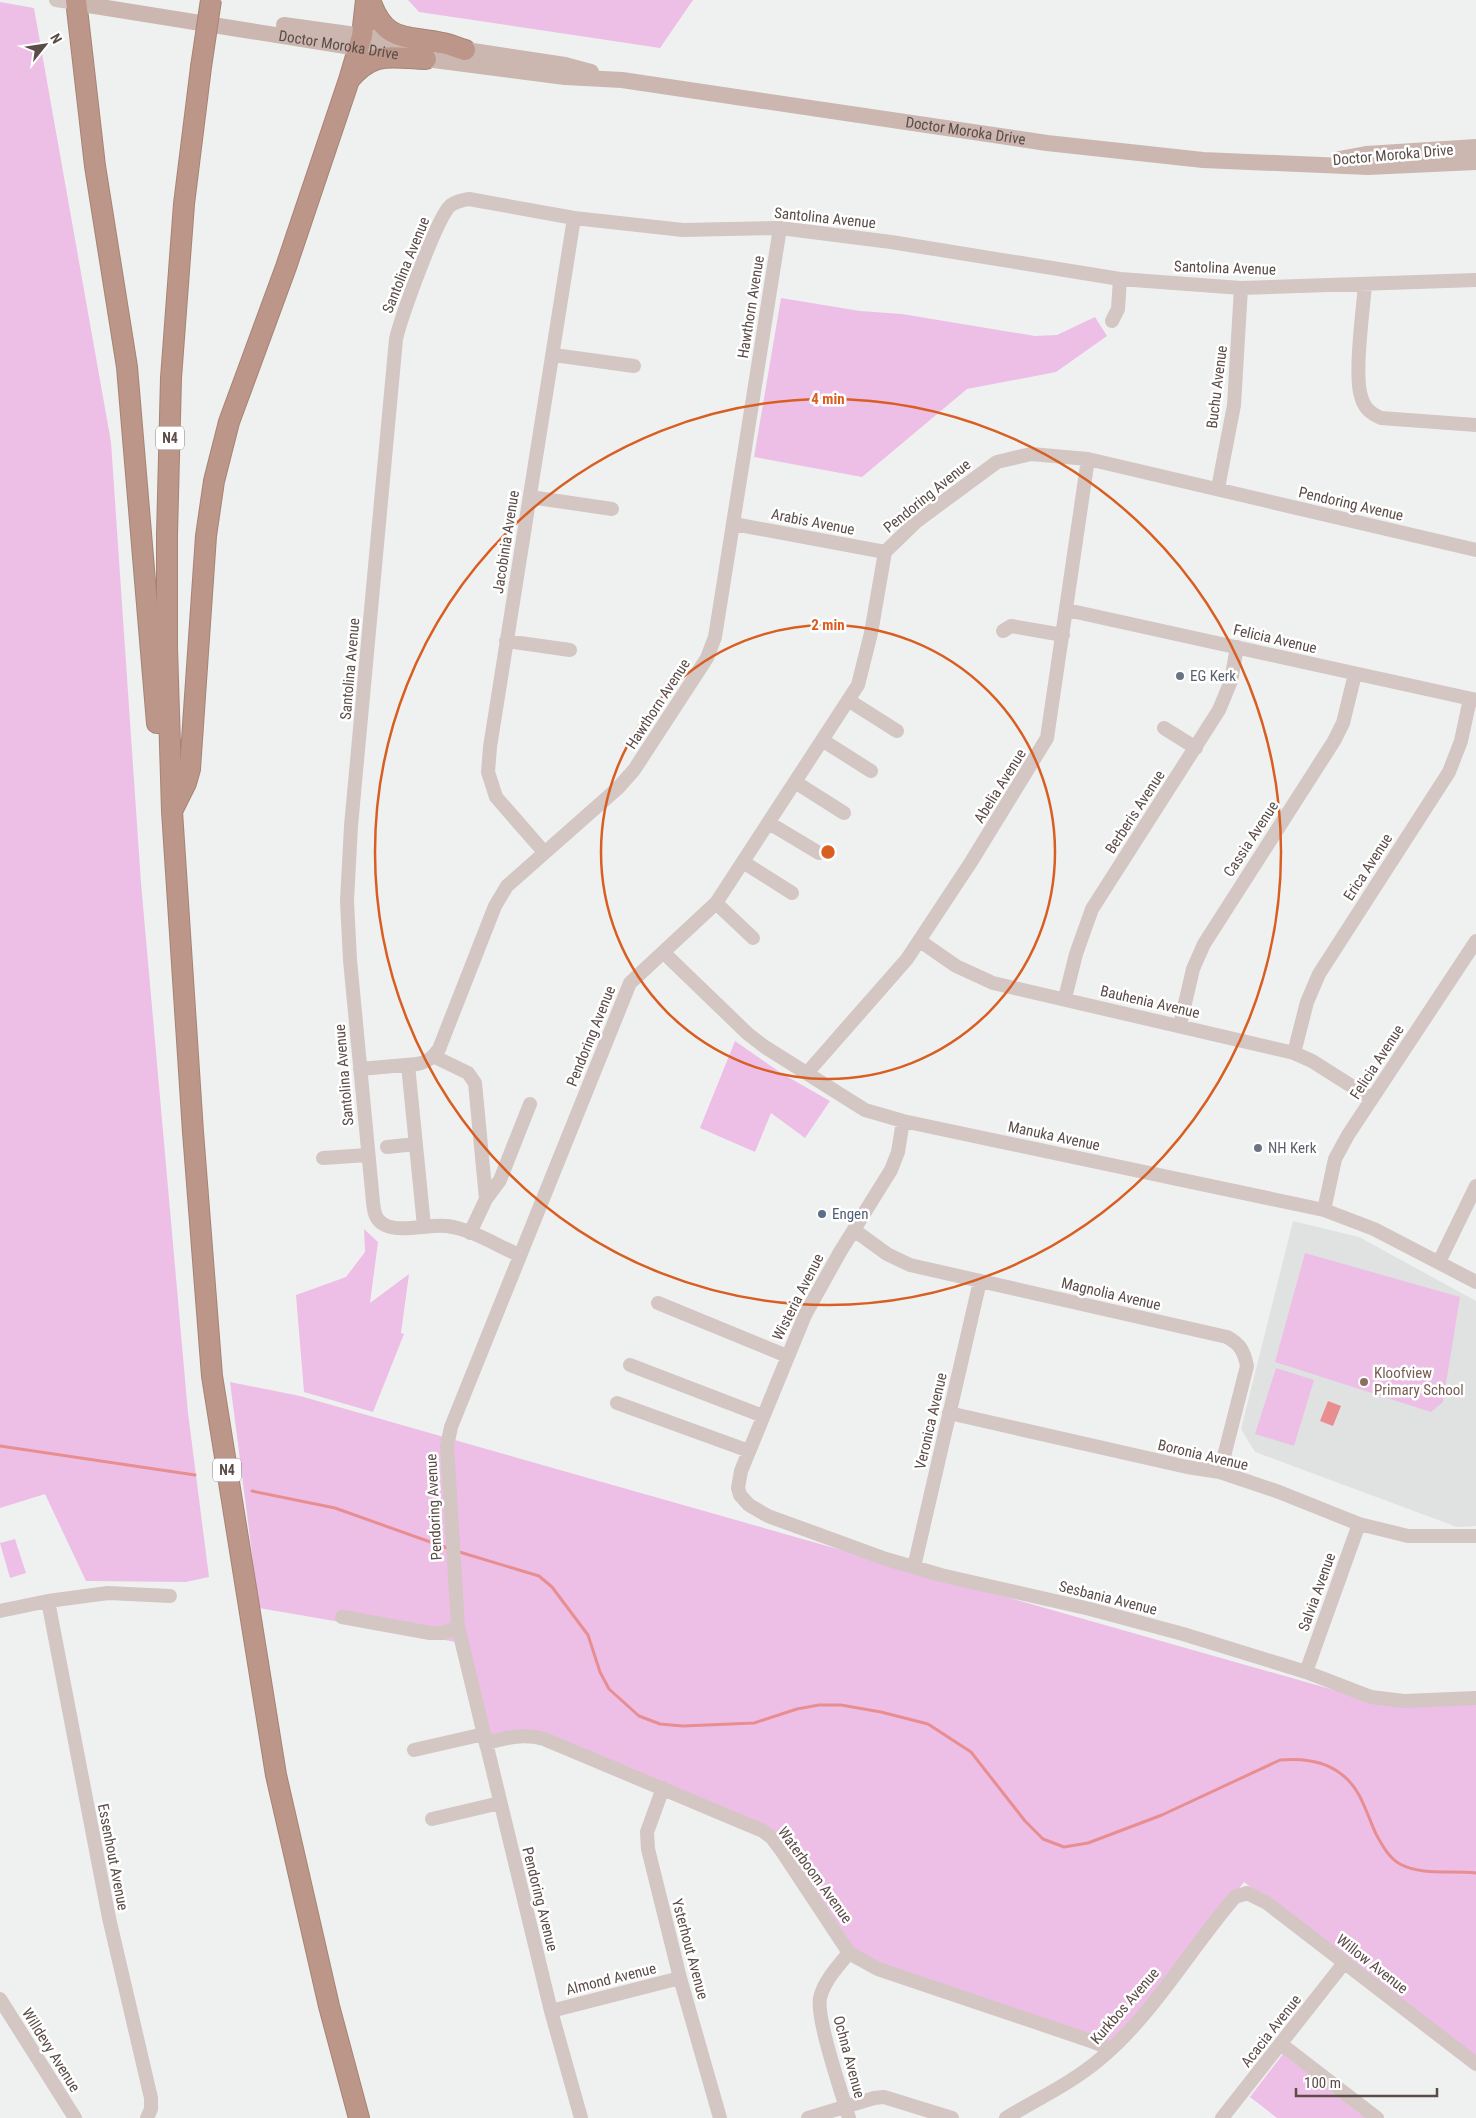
<svg xmlns="http://www.w3.org/2000/svg" width="1476" height="2118" viewBox="0 0 1476 2118" font-family="'Roboto Condensed',sans-serif">
	<style>
		.education { fill: #e0e2e1 }
		.green { fill: #edbfe6 }
		.water { fill: #e88e90 }
		.lines { fill: none; stroke-linecap: round; stroke-linejoin: round }
		.stream { stroke: #e88e90; stroke-width: 3 }
		.highway-casing { stroke: #a78374; stroke-width: 22 }
		.minor { stroke: #d3c6c3; stroke-width: 14 }
		.major { stroke: #ccb7b0; stroke-width: 16 }
		.highway { stroke: #bc9789; stroke-width: 20 }
		.highway-bridge-casing { stroke: #a78374; stroke-width: 22; stroke-linecap: butt }
		.highway-bridge { stroke: #bc9789; stroke-width: 20 }
		.ring { fill: none; stroke: #d95e21; stroke-width: 2.5 }
		.worship-dot { fill: #6b7280; stroke: #fff; stroke-width: 2 }
		.service-dot { fill: #5c6f8a; stroke: #fff; stroke-width: 2 }
		.education-dot { fill: #8d6e63; stroke: #fff; stroke-width: 2 }
		.labels { text-anchor: middle; stroke-width: 5; stroke-linejoin: round; paint-order: stroke }
		.shield { fill: #fff; stroke: #8c827f; stroke-width: 1 }
		.shield-label { font-size: 14px; font-weight: bold; fill: #5b4c48 }
		.street-label { font-size: 15px; fill: #5b4c48; stroke: #fff }
		.worship-label { font-size: 15px; fill: #5b616d; stroke: #fff; text-anchor: start }
		.service-label { font-size: 15px; fill: #4e5e75; stroke: #fff; text-anchor: start }
		.education-label { font-size: 15px; fill: #785e54; stroke: #fff; text-anchor: start }
		.centre { fill: #d95e21; stroke: #fff; stroke-width: 2.5 }
		.ring-label { font-size: 15px; text-anchor: middle; font-weight: bold; fill: #d95e21; stroke: #fff; stroke-width: 5; stroke-linejoin: round; paint-order: stroke }
	</style>
	<rect width="100%" height="100%" fill="#eff1f1"/>
	<!-- education -->
	<path class="education" d="M1293 1221 1359 1237 1476 1301V1526L1457 1527 1255 1452 1241 1429Z"/>
	<!-- green -->
	<path class="green" d="M408 0H693L660 48 419 12Z
		M0 2 34 8 111 442 141 883 188 1413 209 1577 186 1582 86 1581 45 1494 0 1508Z
		M781 298 860 311 902 314 1035 336 1057 335 1095 317 1107 336 1056 372 967 389 862 477 754 457Z
		M735 1041 781 1073 830 1101 805 1138 771 1113 755 1152 700 1128Z
		M364 1229 378 1242 370 1303 409 1274 401 1333 404 1334 373 1412 304 1392 296 1295 346 1277 365 1252Z
		M1305 1253 1460 1297 1443 1402 1431 1412 1275 1362Z
		M1276 1368 1314 1380 1294 1446 1255 1434Z
		M230 1382 300 1396 1390 1706 1476 1702V2062L1244 1882 1118 2046 850 1957 768 1835 532 1737 480 1749 456 1642 259 1608Z
		M15 1539 26 1573 10 1578 0 1543Z
		M1283 2054 1366 2118H1277L1250 2097Z"/>
	<!-- water -->
	<path class="water" d="M1328 1401 1341 1406 1333 1426 1320 1421Z"/>
	<g class="lines">
		<!-- stream -->
		<path class="stream" d="M0 1446 195 1475
			M252 1491 335 1508 450 1549
			M456 1551 539 1576 552 1587 588 1635 600 1672 609 1689 639 1716 660 1724 683 1726 754 1723 797 1709 819 1705H841L881 1712 928 1724 971 1752 1025 1821 1043 1839 1064 1847 1088 1843 1162 1815 1280 1760C1312 1757 1342 1764 1359 1795 1366 1808 1370 1821 1376 1834 1382 1845 1389 1858 1400 1864 1422 1876 1452 1870 1476 1873"/>
		<defs>
			<path id="highway" d="M76 0 95 166 127 367 157 723
				M370 0C385 43 405 35 442 43 450 44 457 48 465 50
				M201 67 184 204 171 378 167 535V647L172 811 193 1132 212 1376 276 1775 329 2006 359 2118
				M349 80C374 50 391 58 426 59
				M173 809 186 783 190 769 206 536 214 481 229 422 286 267 349 80 362 36 366 0"/>
		</defs>
		<!-- highway casing -->
		<use href="#highway" class="highway-casing"/>
		<!-- minor -->
		<path class="minor" d="M56 0 76 3
			M1365 285C1363 310 1354 375 1361 396 1364 408 1370 413 1381 418L1476 425
			M1112 321 1118 309 1120 279
			M554 355 634 366
			M1218 488 1234 405 1241 288
			M530 497 612 509
			M734 524 885 552
			M1067 610 1476 700
			M1003 631 1011 626 1063 635
			M506 641 570 650
			M848 700 897 731
			M1164 728 1196 748
			M822 740 871 771
			M795 782 844 813
			M769 823 819 853
			M544 852 496 797 488 772 490 747 574 218
			M743 862 792 893
			M716 903 753 938
			M920 941 956 966 993 983 1294 1053 1312 1061 1372 1099
			M663 952 748 1034 765 1047 865 1110 903 1121 1324 1210 1374 1229 1476 1282
			M1065 998 1076 954 1092 909 1219 710 1231 681 1237 647
			M1180 1025 1193 969 1204 944 1334 741 1343 723 1355 674
			M1294 1053 1307 1002 1319 974 1449 772 1461 741 1470 699
			M433 1056 468 1073 475 1083 486 1199
			M408 1065 424 1226
			M360 1069 417 1064C428 1062 433 1057 439 1049L495 906 507 886 618 788 634 770 707 658 715 637 780 228
			M807 1073 907 959 971 862 1047 738 1088 459
			M903 1121 898 1152 891 1170 840 1252 805 1315 741 1471 738 1488 740 1495 749 1505 768 1516 886 1559 941 1575 1090 1609 1183 1634 1306 1672 1371 1697 1404 1701 1476 1698
			M387 1147 416 1144
			M323 1158 368 1155
			M1324 1210 1335 1159 1348 1135 1476 941
			M854 1230 887 1254 910 1265 1227 1337C1240 1344 1244 1351 1247 1366L1220 1472
			M470 1233 486 1199 500 1180 530 1104
			M519 1255C496 1245 471 1229 447 1226 428 1224 402 1233 385 1225 375 1221 374 1211 373 1202L350 960 347 901 351 826 396 339C401 318 437 216 451 205 457 201 462 200 469 199L574 218 683 230 780 228 891 242 1120 279 1241 288 1476 280
			M1439 1262 1476 1186
			M658 1303 787 1356
			M630 1365 763 1416
			M617 1403 749 1451
			M949 1413 1187 1467 1220 1472 1279 1492 1359 1524 1408 1536H1476
			M914 1567 980 1281
			M48 1601 109 1918 151 2098V2109L147 2118
			M0 1611 48 1601 108 1593 170 1596
			M342 1617 430 1633H443L458 1627
			M1306 1672 1359 1524
			M486 1743C506 1738 523 1733 544 1739L763 1831 772 1838 781 1850 849 1953 878 1969 1091 2041 1111 2049
			M414 1750 484 1734
			M663 1788 647 1832 648 1849 680 1978 720 2118
			M432 1819 500 1803
			M0 1999 75 2118
			M551 2011 680 1978
			M1281 2044 1377 2118
			M581 2118 551 2011 458 1627 447 1446 451 1427 630 983 716 903 858 685 871 633 885 552 917 521 997 462 1031 454 1088 459 1476 550
			M808 2118 874 2098 884 2097 952 2118
			M849 2118C842 2093 816 2019 820 1998 824 1981 838 1966 849 1953
			M1006 2118C1037 2099 1072 2083 1100 2059 1153 2015 1190 1949 1235 1897L1247 1893 1267 1903 1476 2064
			M1222 2118 1344 1963"/>
		<!-- major -->
		<g class="major">
			<path id="s1" d="M76 3 426 59 565 77 622 80 1047 143 1203 160 1368 167 1476 162"/>
			<path d="M284 25 406 42"/>
			<path d="M453 48 565 65 591 72"/>
			<path d="M1339 159 1366 154 1476 147"/>
		</g>
		<!-- highway -->
		<use href="#highway" class="highway"/>
		<defs>
			<path id="highway-bridge" d="M201 67 211 0"/>
		</defs>
		<!-- highway-bridge casing -->
		<use href="#highway-bridge" class="highway-bridge-casing"/>
		<!-- highway-bridge -->
		<use href="#highway-bridge" class="highway-bridge"/>
	</g>
	<!-- distance rings -->
	<g class="ring">
		<circle cx="828" cy="852" r="227"/>
		<circle cx="828" cy="852" r="453"/>
	</g>
	<!-- markers -->
	<g class="worship-dot">
		<circle cx="1180" cy="676" r="5"/>
		<circle cx="1258" cy="1148" r="5"/>
	</g>
	<circle class="service-dot" cx="822" cy="1214" r="5"/>
	<circle class="education-dot" cx="1364" cy="1382" r="5"/>
	<g class="labels">
		<!-- shield labels -->
		<g class="shield">
			<rect x="156" y="426.5" width="28" height="23" rx="4"/>
			<rect x="213" y="1458.5" width="28" height="23" rx="4"/>
		</g>
		<g class="shield-label">
			<text x="170" y="443">N4</text>
			<text x="227" y="1475">N4</text>
		</g>
		<!-- street labels -->
		<g class="street-label">
			<text dy="5" stroke="none"><textPath href="#s1" startOffset="266">Doctor Moroka Drive</textPath></text>
			<text dy="5" stroke="none"><textPath href="#s1" startOffset="899">Doctor Moroka Drive</textPath></text>
			<text transform="translate(1393 155) rotate(-5)" y="5">Doctor Moroka Drive</text>
			<text transform="translate(825 218) rotate(6)" y="5">Santolina Avenue</text>
			<text transform="translate(406 265) rotate(-68)" y="5">Santolina Avenue</text>
			<text transform="translate(1225 268) rotate(2)" y="5">Santolina Avenue</text>
			<text transform="translate(751 307) rotate(-81)" y="5">Hawthorn Avenue</text>
			<text transform="translate(1217 387) rotate(-83)" y="5">Buchu Avenue</text>
			<text transform="translate(927 496) rotate(-39)" y="5">Pendoring Avenue</text>
			<text transform="translate(1351 504) rotate(13)" y="5">Pendoring Avenue</text>
			<text transform="translate(813 522) rotate(11)" y="5">Arabis Avenue</text>
			<text transform="translate(506 542) rotate(-81)" y="5">Jacobinia Avenue</text>
			<text transform="translate(1275 639) rotate(13)" y="5">Felicia Avenue</text>
			<text transform="translate(350 669) rotate(-85)" y="5">Santolina Avenue</text>
			<text transform="translate(658 704) rotate(-57)" y="5">Hawthorn Avenue</text>
			<text transform="translate(1000 786) rotate(-58)" y="5">Abelia Avenue</text>
			<text transform="translate(1135 812) rotate(-57)" y="5">Berberis Avenue</text>
			<text transform="translate(1251 839) rotate(-57)" y="5">Cassia Avenue</text>
			<text transform="translate(1368 867) rotate(-57)" y="5">Erica Avenue</text>
			<text transform="translate(1150 1002) rotate(13)" y="5">Bauhenia Avenue</text>
			<text transform="translate(591 1036) rotate(-68)" y="5">Pendoring Avenue</text>
			<text transform="translate(1377 1062) rotate(-57)" y="5">Felicia Avenue</text>
			<text transform="translate(344 1075) rotate(-95)" y="5">Santolina Avenue</text>
			<text transform="translate(1054 1136) rotate(12)" y="5">Manuka Avenue</text>
			<text transform="translate(1111 1294) rotate(13)" y="5">Magnolia Avenue</text>
			<text transform="translate(798 1297) rotate(-63)" y="5">Wisteria Avenue</text>
			<text transform="translate(931 1421) rotate(-77)" y="5">Veronica Avenue</text>
			<text transform="translate(1203 1455) rotate(13)" y="5">Boronia Avenue</text>
			<text transform="translate(434 1507) rotate(-93)" y="5">Pendoring Avenue</text>
			<text transform="translate(1317 1592) rotate(-70)" y="5">Salvia Avenue</text>
			<text transform="translate(1108 1598) rotate(14)" y="5">Sesbania Avenue</text>
			<text transform="translate(113 1857) rotate(79)" y="5">Essenhout Avenue</text>
			<text transform="translate(815 1875) rotate(54)" y="5">Waterboom Avenue</text>
			<text transform="translate(540 1899) rotate(76)" y="5">Pendoring Avenue</text>
			<text transform="translate(690 1949) rotate(75)" y="5">Ysterhout Avenue</text>
			<text transform="translate(1372 1964) rotate(38)" y="5">Willow Avenue</text>
			<text transform="translate(611 1979) rotate(-14)" y="5">Almond Avenue</text>
			<text transform="translate(1125 2006) rotate(-49)" y="5">Kurkbos Avenue</text>
			<text transform="translate(1271 2031) rotate(-52)" y="5">Acacia Avenue</text>
			<text transform="translate(51 2050) rotate(58)" y="5">Willdevy Avenue</text>
			<text transform="translate(849 2057) rotate(75)" y="5">Ochna Avenue</text>
		</g>
		<!-- worship labels -->
		<g class="worship-label">
			<text x="1190" y="681">EG Kerk</text>
			<text x="1268" y="1153">NH Kerk</text>
		</g>
		<!-- service labels -->
		<g class="service-label">
			<text x="832" y="1219">Engen</text>
		</g>
		<!-- education labels -->
		<g class="education-label">
			<text x="1374" y="1378">Kloofview<tspan x="1374" dy="17">Primary School</tspan></text>
		</g>
	</g>
	<circle cx="828" cy="852" r="8" class="centre"/>
	<g class="ring-label">
		<text x="828" y="404">4 min</text>
		<text x="828" y="630">2 min</text>
	</g>
	<!-- north arrow -->
	<g transform="translate(45 45) rotate(60)" stroke="#ffffff" stroke-width="4" paint-order="stroke">
	<path d="M0-4L9 19L0 12L-9 19Z" fill="#5b4c48"/>
	<text y="-8" font-size="14" font-weight="bold" text-anchor="middle" fill="#5b4c48">N</text>
	</g>
	<!-- scale -->
	<path d="M1296 2088v8h141v-8" fill="none" stroke="#5b4c48" stroke-width="2.5"/>
	<text x="1304" y="2088" font-size="15" fill="#5b4c48" stroke="#ffffff" stroke-width="4" paint-order="stroke">100 m</text>
</svg>
